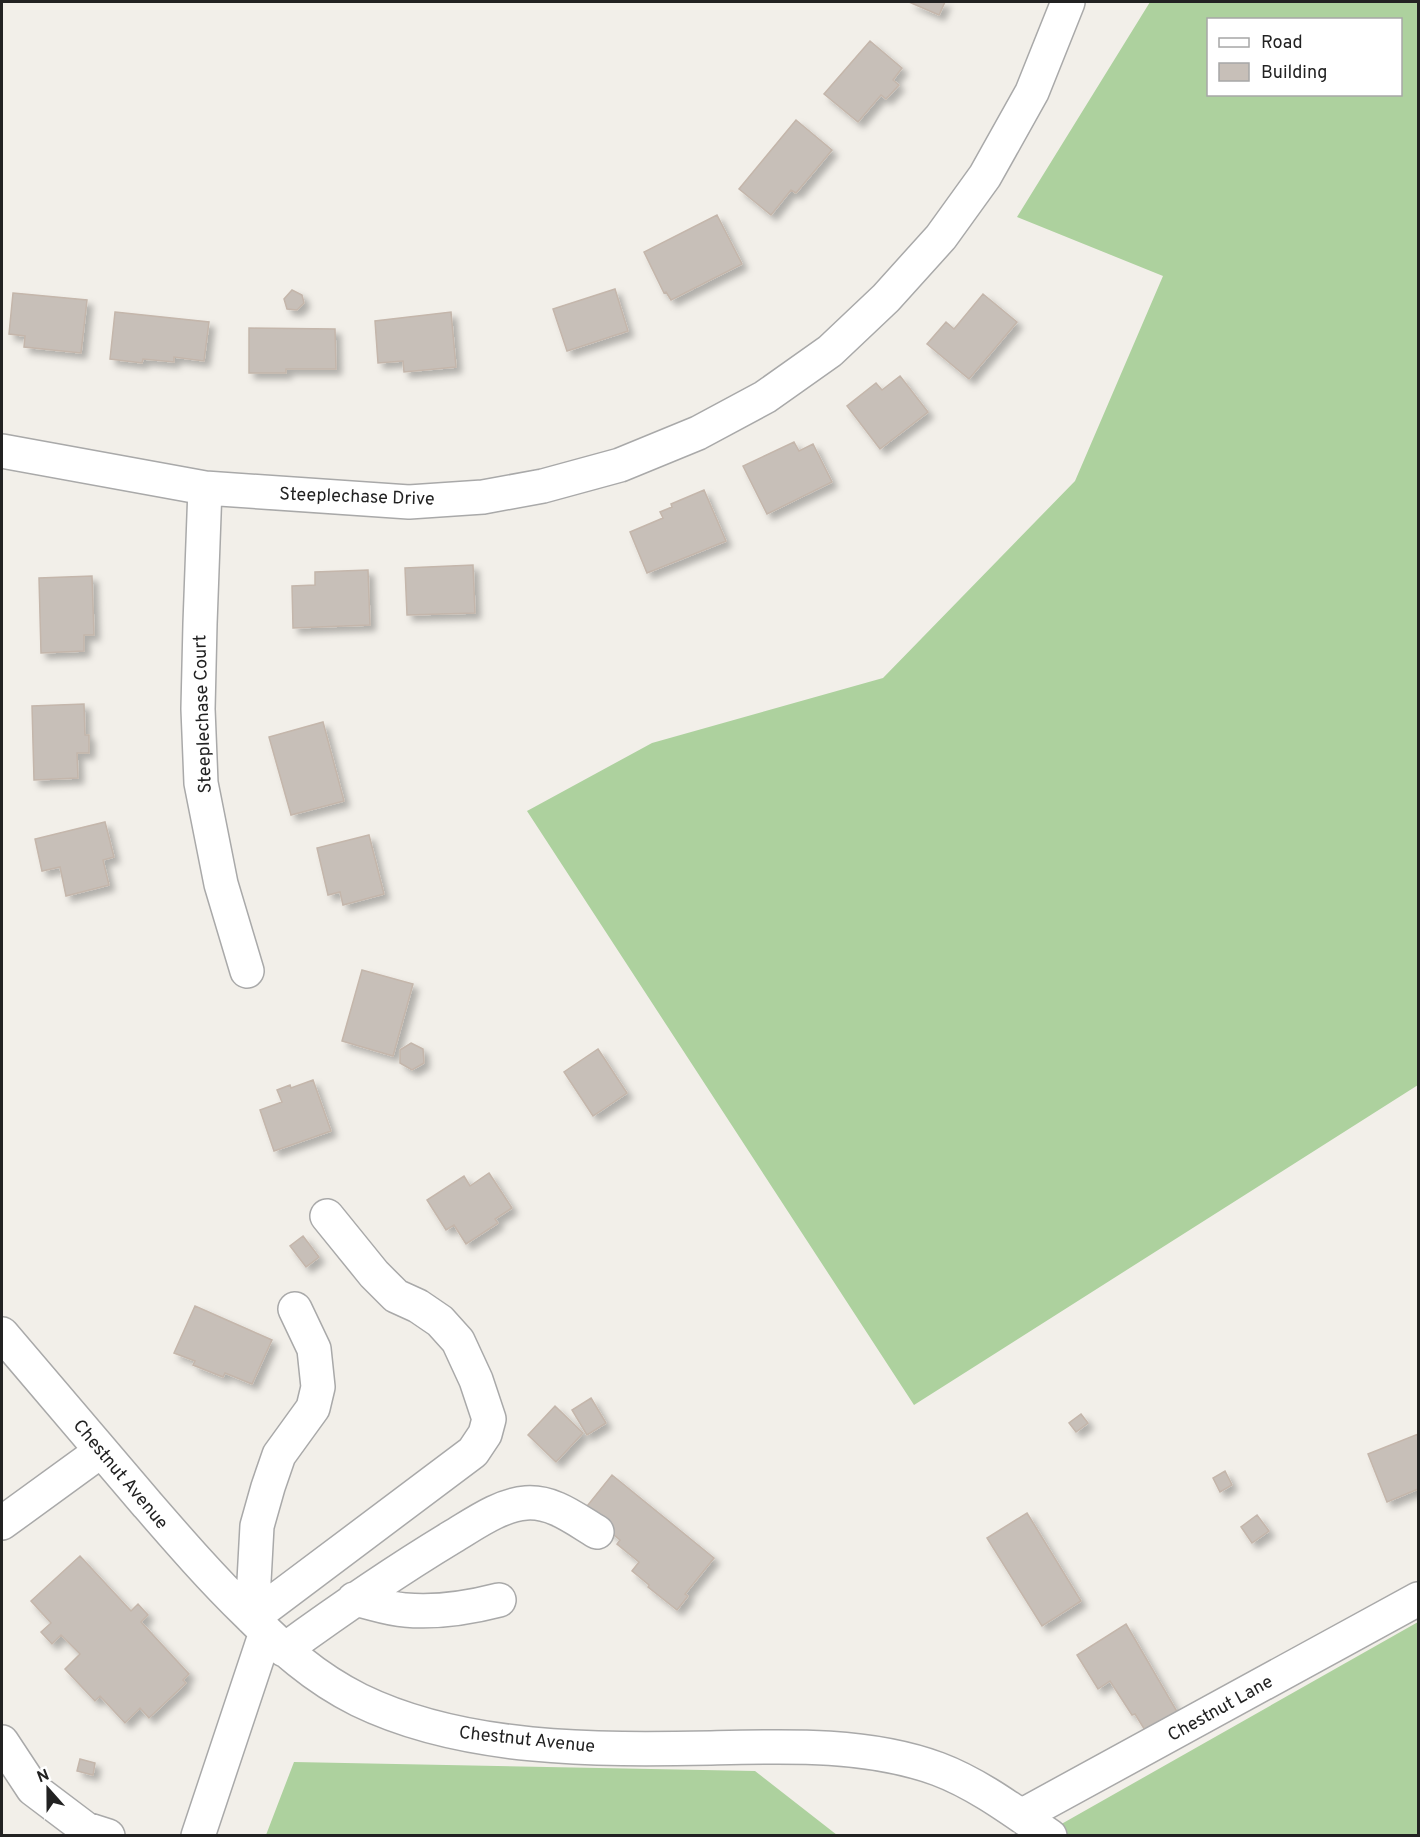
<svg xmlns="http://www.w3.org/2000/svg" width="1420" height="1837" viewBox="0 0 1420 1837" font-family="Overpass,sans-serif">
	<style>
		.forest { fill: #add19e; fill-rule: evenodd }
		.building { fill: #c7bfb8; stroke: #c4b6ab; stroke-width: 1.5; filter: url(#shadow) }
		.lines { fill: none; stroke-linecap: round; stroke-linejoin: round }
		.minor-casing { stroke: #a9a9a9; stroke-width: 36 }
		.minor { stroke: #fff; stroke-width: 33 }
		.labels { text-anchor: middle; stroke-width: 5; stroke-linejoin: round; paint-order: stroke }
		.street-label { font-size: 18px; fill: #222; stroke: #fff }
	</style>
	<defs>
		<filter id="shadow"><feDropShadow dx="5.5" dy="5.5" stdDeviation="3" flood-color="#0004"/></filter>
	</defs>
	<rect width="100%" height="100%" fill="#f2efe9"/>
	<!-- forest -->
	<path class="forest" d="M1150 2H1418V1085L914 1405 527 811 652 743 883 678 1075 481 1163 276 1017 217ZM1208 20H1400V94H1208Z
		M1418 1622V1835H1042Z
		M294 1762 755 1771 837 1835H266Z"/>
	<!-- building -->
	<path class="building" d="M909 2H945L939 15Z
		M870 41 902 68 893 80 899 85 886 99 881 95 858 122 824 94Z
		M796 120 832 150 796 193 791 190 771 215 739 189Z
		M717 215 742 264 671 300 666 292 664 293 644 252Z
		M615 289 628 331 567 351 553 309Z
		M292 290 302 295 304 303 297 310 287 309 284 299Z
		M13 293 87 300 81 353 24 347 25 336 9 334Z
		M983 294 1017 322 969 379 927 344 946 322 954 329Z
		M115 312 209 322 204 361 174 357V362L143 359 142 363 110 359Z
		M451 312 456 367 404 372 403 361 378 363 375 321Z
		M249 328 335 329 336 369H286V373H249Z
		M900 376 928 412 880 449 847 406 876 383 882 390Z
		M794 442 799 451 813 444 832 482 767 514 743 466Z
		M704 490 726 541 647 573 630 532 663 518 660 512 672 507 671 504Z
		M473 565 475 613 407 615 405 568Z
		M368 570 370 625 293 628 292 586 315 585V572Z
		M92 576 94 635H84V651L41 653 39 578Z
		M84 704 85 735H89V753H77L78 778 34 780 32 706Z
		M323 722 344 801 291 815 269 737Z
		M105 822 114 857 103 860 109 885 66 896 60 867 42 871 35 839Z
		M369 835 384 894 343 905 340 892 328 895 317 848Z
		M362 970 413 984 393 1056 342 1041Z
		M411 1043 423 1049 424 1063 412 1070 400 1063V1050Z
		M598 1049 627 1093 593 1116 564 1072Z
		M313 1080 331 1131 274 1151 260 1110 282 1102 277 1090 290 1085 291 1088Z
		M489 1173 512 1208 495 1219 498 1223 466 1244 454 1225 446 1230 427 1200 464 1176 470 1186Z
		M303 1236 319 1257 306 1267 290 1246Z
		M195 1306 272 1340 252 1384 225 1373 223 1377 193 1365 195 1361 174 1353Z
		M591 1398 606 1423 587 1435 572 1410Z
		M555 1406 583 1433 556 1462 528 1435Z
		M1081 1414 1088 1423 1076 1432 1069 1423Z
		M1418 1434V1489L1387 1502 1368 1454Z
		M1225 1471 1232 1485 1220 1492 1213 1478Z
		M612 1475 714 1558 685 1594 688 1596 677 1610 648 1587 649 1585 632 1571 639 1562 617 1544 620 1540 584 1510Z
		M1027 1513 1081 1601 1042 1626 987 1538Z
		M1257 1515 1269 1531 1252 1543 1241 1527Z
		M80 1556 131 1611 138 1604 148 1615 141 1622 189 1674 183 1680 186 1683 149 1718 140 1708 125 1723 100 1696 95 1701 65 1669 80 1654 61 1635 52 1644 41 1632 51 1623 31 1601Z
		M1126 1624 1179 1715 1148 1735 1135 1714 1132 1715 1110 1681 1098 1689 1077 1655Z
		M80 1759 95 1763 93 1775 77 1771Z"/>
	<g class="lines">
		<defs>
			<path id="minor" d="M2 451 205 488 409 502 483 497 543 486 620 465 698 433 765 397 830 351 886 298 941 237 985 176 1032 92 1068 2
				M205 488 200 624 198 709 201 783 221 884 247 971
				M2 1334C50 1390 98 1447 146 1503 179 1541 211 1578 247 1613 282 1648 313 1677 359 1700 464 1751 596 1750 711 1748 786 1746 868 1743 938 1769 978 1784 1015 1812 1050 1836
				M2 1523 101 1451
				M354 1599C370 1602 388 1609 405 1610 437 1613 468 1608 499 1600
				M252 1618 473 1452 485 1434 489 1419 476 1380 458 1341 440 1321 418 1306 396 1296 374 1274 327 1216
				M252 1618 257 1526 268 1487 279 1455 313 1408 318 1387 314 1349 295 1309
				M284 1650C339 1610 394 1572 452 1537 474 1524 500 1505 526 1503 553 1501 575 1519 597 1532
				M2 1742 33 1789 86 1829 108 1836
				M1021 1816 1418 1599
				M198 1836 266 1632"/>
		</defs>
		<!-- minor casing -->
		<use href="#minor" class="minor-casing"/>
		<!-- minor -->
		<use href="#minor" class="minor"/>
	</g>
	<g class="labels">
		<!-- street labels -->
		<g class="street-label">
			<text transform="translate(357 496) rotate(2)" y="6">Steeplechase Drive</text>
			<text transform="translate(202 714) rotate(-92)" y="6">Steeplechase Court</text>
			<text transform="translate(121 1474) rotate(50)" y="6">Chestnut Avenue</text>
			<text transform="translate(1220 1708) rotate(-29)" y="6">Chestnut Lane</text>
			<text transform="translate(527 1739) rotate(6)" y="6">Chestnut Avenue</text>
		</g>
	</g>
	<!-- border -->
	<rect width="1420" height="1837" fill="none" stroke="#222222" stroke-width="6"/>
	<!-- legend -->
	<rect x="1207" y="18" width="195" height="78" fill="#ffffff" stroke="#a7a7a7" stroke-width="1.5"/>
	<rect x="1219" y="38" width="30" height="9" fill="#ffffff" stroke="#a7a7a7" stroke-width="1.5"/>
	<text x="1261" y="48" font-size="18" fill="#222222">Road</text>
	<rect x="1219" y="63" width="30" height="18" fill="#c7bfb8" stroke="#a7a7a7" stroke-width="1.5"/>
	<text x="1261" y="78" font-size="18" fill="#222222">Building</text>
	<!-- north arrow -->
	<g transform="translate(48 1789) rotate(339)" stroke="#ffffff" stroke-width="4.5" paint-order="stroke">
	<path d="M0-4.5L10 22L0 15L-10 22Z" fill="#222222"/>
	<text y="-9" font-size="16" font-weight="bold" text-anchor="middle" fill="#222222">N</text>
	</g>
</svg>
